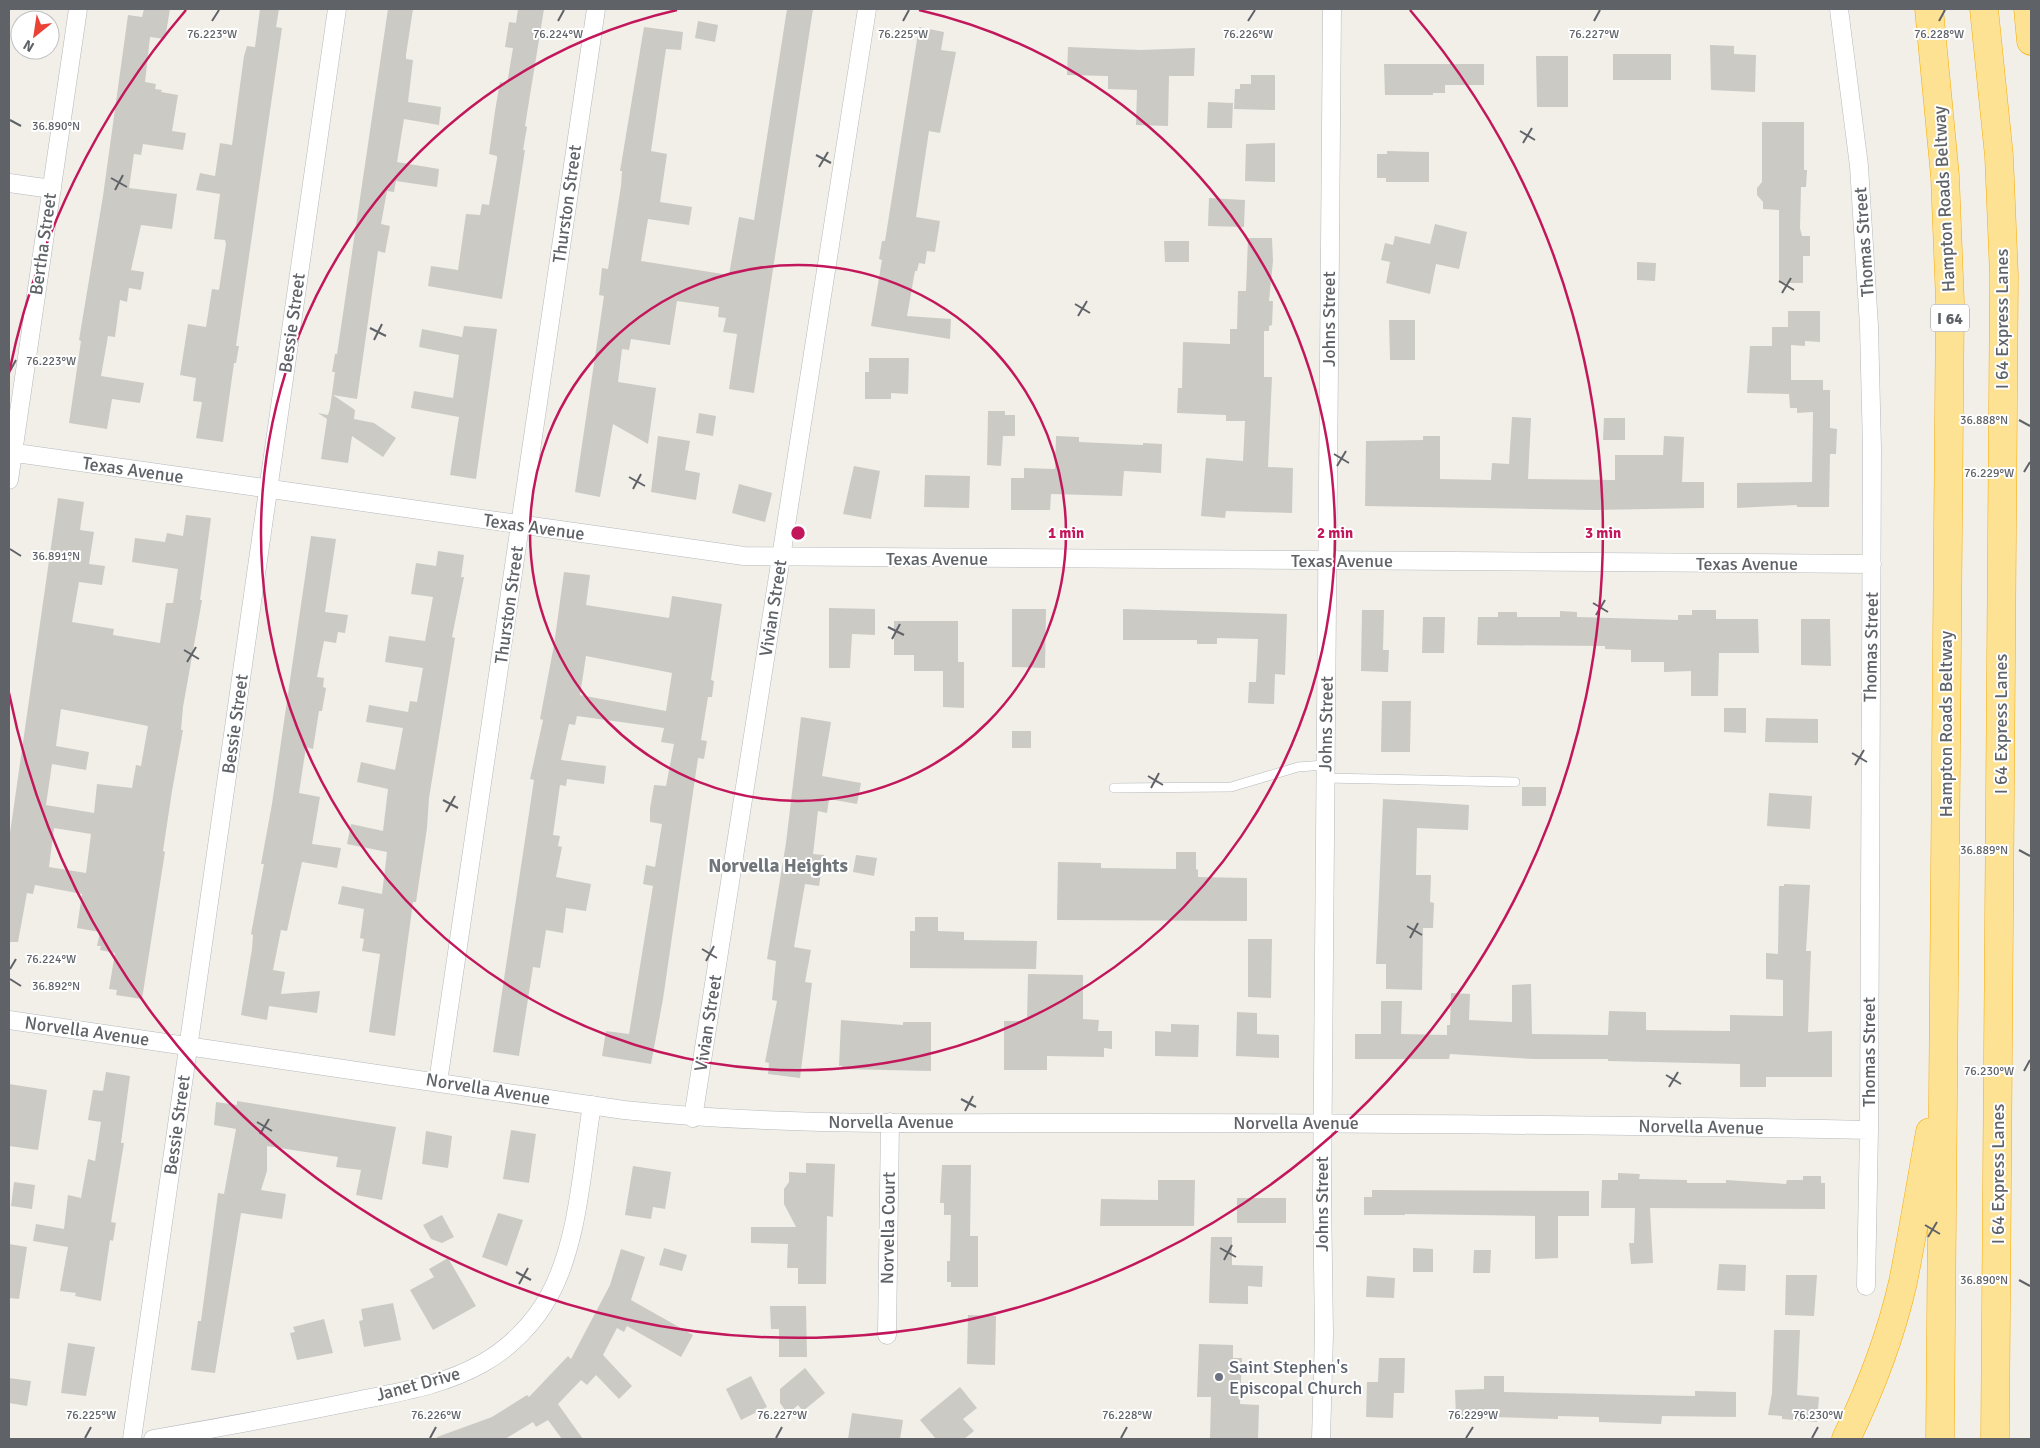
<svg xmlns="http://www.w3.org/2000/svg" width="2040" height="1448" viewBox="0 0 2040 1448" font-family="Signika,sans-serif">
	<style>
		.building { fill: #cccac5; fill-rule: evenodd }
		.lines { fill: none; stroke-linecap: round; stroke-linejoin: round }
		.lane-casing { stroke: #b5b8bc; stroke-width: 10 }
		.street-casing { stroke: #b5b8bc; stroke-width: 19 }
		.highway-casing { stroke: #f9ab00; stroke-width: 29 }
		.lane { stroke: #fff; stroke-width: 9 }
		.street { stroke: #fff; stroke-width: 18 }
		.highway { stroke: #fde293; stroke-width: 28 }
		.ticks { fill: none; stroke: #5f6368; stroke-width: 2 }
		.ring { fill: none; stroke: #c2185b; stroke-width: 2.5 }
		.worship-dot { fill: #6b7280; stroke: #fff; stroke-width: 2 }
		.labels { text-anchor: middle; stroke-width: 4; stroke-linejoin: round; paint-order: stroke }
		.shield { fill: #fff; stroke: #8f9295; stroke-width: 1 }
		.shield-label { font-size: 16px; font-weight: bold; fill: #5f6368 }
		.street-label { font-size: 18px; fill: #5f6368; stroke: #fff }
		.worship-label { font-size: 18px; fill: #5b616d; stroke: #fff; text-anchor: start }
		.neighbourhood-label { font-size: 19px; font-weight: bold; fill: #70757a; stroke: #fff }
		.ticks-label { font-size: 12px; text-anchor: middle; fill: #5f6368; stroke: #fff; stroke-width: 4; stroke-linejoin: round; paint-order: stroke }
		.centre { fill: #c2185b; stroke: #fff; stroke-width: 2.5 }
		.ring-label { font-size: 15px; text-anchor: middle; font-weight: bold; fill: #c2185b; stroke: #fff; stroke-width: 4; stroke-linejoin: round; paint-order: stroke }
	</style>
	<rect width="100%" height="100%" fill="#f1efe8"/>
	<!-- building -->
	<path class="building" d="M144 9H170L165 39 150 37 145 82 156 84 155 89 162 90 161 92 178 95 172 131 186 133 183 150 143 144 141 155 134 154 129 188 177 194 172 229 141 225 131 270 144 272 141 290 129 288 127 302 120 300 115 337 108 336 101 376 144 383 140 403 112 399 107 429 69 423 81 341 79 340 103 196 128 15 142 17Z
		M260 9H279L276 27 282 28 236 346H239L236 363H234L223 442 196 438 202 402 193 401 196 378 180 375 188 324 206 327 212 289 219 290 226 244 225 240 214 239 220 194 196 190 200 173 215 176 220 143 232 145 244 56 247 46 255 47Z
		M388 9H413L406 55V59L413 60 408 102 441 107 439 125 404 119 397 162 439 169 437 187 396 181 394 192 387 191 381 224 390 226 385 253 378 251 357 399 333 395 355 410 354 419 374 423 396 438 383 457 352 436 348 463 321 459 327 419 318 413 328 415 330 408 335 372H332L335 354H337Z
		M518 9H544L525 126 527 127 523 150H525L502 299 428 286 431 266 458 270 466 214 480 215 482 204 489 205 497 159V156L489 154 495 111 500 82 507 84 513 48 505 47 509 22 516 23Z
		M787 9H813L754 393 729 389 737 334 723 332 726 318 718 317 719 307 677 301 670 345 631 339 629 350 622 349 618 382 656 388 648 444 613 424 600 497 575 492 604 296 599 295 602 268 608 269 621 186 622 171H620L644 27 683 32 681 50 666 49 651 151 667 154 660 202 692 207 689 225 648 219 641 261 729 275 739 217 754 220Z
		M698 21 718 25 715 42 695 38Z
		M919 27 944 32 941 50 956 52 940 133 929 131 916 217 940 221 935 252 927 251 925 264 919 263 917 271H915L907 316 951 319 950 339 871 326 882 260 879 259 882 241H885Z
		M1710 45 1734 46V54L1756 55 1755 92 1711 90Z
		M1068 47 1141 50 1195 48 1194 76H1169L1168 126 1136 125 1137 90 1108 89V76L1067 75Z
		M1613 54H1671V80H1613Z
		M1536 56H1568V107H1537Z
		M1384 64H1484V85H1445V93H1433V95H1385Z
		M1251 75H1275V110L1234 109 1235 89H1240V84H1251Z
		M1208 102 1233 103 1232 128H1207Z
		M1762 122H1804V170H1807L1806 187H1801L1800 228 1802 236H1810V256H1803V283H1779V210L1763 209V202L1757 195V188L1762 182Z
		M1275 143V182L1245 181 1246 144Z
		M1387 151 1429 152V182H1386V178H1377V154H1387Z
		M1209 198 1245 200 1244 227 1208 226Z
		M1435 224 1467 232 1459 269 1436 264 1430 294 1386 283 1390 262 1381 260 1385 243 1393 245 1395 236 1430 244Z
		M1248 238H1272L1273 261 1269 301H1273L1272 325 1269 326V331H1264V377H1272L1268 467 1293 468 1292 513 1226 511 1225 518 1201 516 1206 458 1243 461 1245 421H1226V415L1177 413 1178 388H1182L1183 342 1230 344V329H1237L1238 291H1246Z
		M1164 241H1189V262H1165Z
		M1637 262 1656 263 1655 281 1637 280Z
		M1788 311H1820V342L1805 341V346L1791 345V380H1823V390H1830V428L1837 429 1836 454H1830L1829 507H1797V505L1737 508V483L1812 482 1813 412 1797 413V408H1790L1789 394 1747 393 1750 346H1772V327H1788Z
		M1389 320H1415V360H1390Z
		M464 326 497 329 476 479 450 475 459 417 411 408 414 391 453 398 459 355 419 347 422 329 462 337Z
		M869 358H909L908 394 891 393V399H865V372H869Z
		M988 411H1005V415H1015V436H1003L1001 466 987 465Z
		M699 413 716 416 713 436 696 433Z
		M1512 417 1531 418 1528 479 1615 480V455H1663L1664 436 1684 437 1682 482H1704V508L1594 510 1365 506 1366 441 1423 440V436H1440V479L1491 480 1492 463 1509 464Z
		M1604 418H1625V440H1603Z
		M658 436 690 441 685 470 700 473 696 500 651 492Z
		M1056 436 1079 437V442L1143 445V443L1162 444 1161 473 1124 471 1122 496 1051 494 1050 510H1011V478H1024V468L1055 469Z
		M854 466 880 471 871 519 843 514Z
		M925 475 970 476 969 508 924 507Z
		M739 484 772 493 765 522 732 513Z
		M58 498 84 502 80 530 94 532 89 564 105 566 102 585 79 582 72 622 114 629 113 635 160 643 166 603H173L178 569 132 562 135 538 165 542 167 533 183 536 186 515 211 518 202 585 200 600H202L183 707 181 730H183L172 791 163 851 165 852 142 999 116 995 117 990 109 989 115 953 100 950 101 946H97L100 932 77 928 82 894 35 885 33 894 27 893 18 942H9V840ZM61 709 148 726 141 766 136 765 132 788 97 784 94 813 46 805 52 764 86 770 89 752 56 746ZM54 828 91 834 86 873 49 867Z
		M311 536 336 539 325 612 348 615 345 633 338 632 336 643 324 641 317 677 324 678 323 687 326 688 322 711H319L313 749 306 747 299 793 320 797 312 844 341 848 337 868 302 862 287 931 281 930 273 970 285 972 281 994 320 991 317 1013 269 1006 267 1020 241 1015 252 949 253 935 251 934 264 864H261L272 804Z
		M438 551 464 555 461 577H464L452 637 455 638 429 798 427 828 416 902H413L395 1036 369 1032 380 954 362 951 364 939 360 938 364 909 338 904 342 886 382 894 387 852 347 844 351 824 383 831 388 789 357 782 361 762 395 770 403 728 366 722 369 705 408 712 410 701 417 702 423 668 385 662 389 636 425 641 433 597 411 594 416 563 436 566Z
		M564 572 590 575 586 605 669 618 672 596 722 604 711 680 714 681 712 697H708L701 740 707 741 704 759 698 758 663 999 651 1064 602 1056 606 1031 629 1034 653 886 643 884 646 865 655 867 662 824 650 822V809L654 785 666 786 674 744 661 742 664 728 577 716 575 725 569 724 561 760 606 766 604 784 567 779 566 786 560 785 553 835 560 836 558 846 562 847 556 877 591 884 586 911 566 908 563 933 546 930 540 968 533 967 519 1056 493 1052 534 780 530 779 543 720 540 719 554 645ZM586 656 672 673 666 711 580 695Z
		M829 608 875 609V635L852 634 850 668H829Z
		M1012 609H1046L1045 668 1012 667Z
		M1123 609 1287 614 1285 675 1275 674 1274 704 1248 703 1249 682H1256L1258 639 1217 638V644H1197V640H1123Z
		M1362 610H1384L1383 650H1389L1388 672 1361 671Z
		M1692 610H1716V619H1758L1759 653H1719L1718 696H1691V671L1664 672V662H1631V650L1605 649V646L1477 645 1478 617H1498V612H1517V617H1560V611L1577 612V617L1678 620V615H1692Z
		M1423 617H1445L1444 653H1422Z
		M1801 619H1830L1831 666 1801 665Z
		M894 621H958V662H964V708L943 707V671H914V655H894Z
		M1382 701H1411L1410 752H1381Z
		M1724 708H1746V733L1724 732Z
		M801 717 831 722 822 776 861 783 857 804 829 799 827 813 818 811 813 854 824 855 819 886 805 884 794 947 811 950 805 982 812 983 800 1078 768 1074 769 1063 765 1062 777 1001 772 1000 776 961 767 959 786 843Z
		M1766 718 1818 719V743L1765 742Z
		M1012 731H1031V748H1012Z
		M1522 787H1546V806H1522Z
		M1769 793 1812 796 1810 829 1767 826Z
		M1383 799 1469 805 1468 830 1417 828 1416 875H1431L1430 902 1434 903 1433 928H1423L1422 990 1386 989V964H1376Z
		M1176 852H1196V869L1198 870V877L1247 878V921L1057 920 1058 862 1101 863V868L1176 869Z
		M856 855 877 858 874 876 853 872Z
		M1784 884 1810 885 1806 951H1811L1808 1032 1832 1031V1077H1766V1087H1740V1064L1608 1061V1059H1533L1450 1054 1449 1059H1355V1034H1381V1001H1402L1401 1034 1447 1035V1025H1450L1451 993 1470 994 1469 1020 1512 1022V985L1531 984 1532 1034 1608 1035 1609 1011 1646 1012V1030L1730 1031V1015L1783 1016V980L1766 979V953L1778 954 1779 886H1784Z
		M915 917H938V931L964 932V940L1037 941 1036 969 910 968V931H915Z
		M1248 939H1272L1271 998 1248 997Z
		M1028 974 1083 975V1019L1099 1020 1098 1031H1112V1049L1104 1048V1057L1047 1056V1070H1004V1021H1027Z
		M1237 1012 1257 1013V1034L1279 1035V1058L1236 1056Z
		M841 1020 903 1025V1022H931V1071L842 1069V1066H839Z
		M1171 1024 1199 1025 1198 1057 1155 1056V1031L1171 1032Z
		M106 1072 130 1076 121 1143H124L111 1222 116 1223 113 1241 110 1240 101 1301 75 1296 76 1293 60 1291 68 1247 33 1241 36 1224 64 1229 68 1195 81 1198 88 1159 95 1161 101 1122 88 1120 93 1090 103 1091Z
		M9 1084 47 1090 38 1150 9 1146Z
		M237 1101 396 1127 382 1200 356 1195 361 1170 336 1167 338 1157 267 1146V1171L261 1190 286 1194 282 1219 241 1213 215 1373 191 1370 198 1321H201L218 1193 224 1194 236 1129 214 1125 216 1102 237 1105Z
		M511 1130 536 1134 529 1183 503 1179Z
		M426 1131 452 1136 448 1168 422 1164Z
		M806 1163 835 1164 833 1217 827 1216 826 1284H798V1268H787L788 1244 751 1243V1227H796L784 1204V1189L789 1182V1172L806 1173Z
		M942 1165H971L970 1236H978V1287H951V1282H947V1261H950L951 1215H944V1203H940Z
		M633 1166 671 1172 665 1209 653 1207 651 1219 625 1215Z
		M1618 1173 1640 1174 1639 1179 1687 1180V1183H1726V1180L1786 1184 1787 1180H1803V1176H1821V1183H1825V1209L1650 1208 1653 1263 1631 1264 1629 1243H1634L1635 1208H1601L1602 1180H1618Z
		M1158 1180H1195L1194 1226H1100L1101 1199 1158 1200Z
		M14 1182 35 1185 32 1209 11 1206Z
		M1372 1190 1589 1191V1216H1558V1258L1535 1259V1216L1405 1214V1215H1364V1197H1372Z
		M1237 1198H1286V1223H1237Z
		M498 1213 523 1220 507 1266 482 1257Z
		M442 1215 454 1237 442 1243 431 1239 423 1225Z
		M1211 1237H1232V1265L1263 1266 1262 1287 1248 1286V1304L1209 1303Z
		M9 1244 27 1247 19 1299 9 1298Z
		M664 1248 687 1255 682 1271 659 1265Z
		M1413 1248 1433 1249V1272H1413Z
		M621 1249 645 1257 631 1300 693 1335 681 1357 627 1326 624 1332 617 1328 603 1355 632 1386 619 1399 596 1375 587 1385 581 1380 558 1404 583 1439H562L548 1420 536 1427 533 1422 505 1439H438L437 1437 492 1417 527 1395 529 1397 568 1356 571 1359 610 1285Z
		M1474 1250H1491L1490 1273H1473Z
		M448 1258 476 1306 433 1330 410 1290 434 1277 429 1269Z
		M1719 1264 1746 1265 1745 1291 1717 1290Z
		M1786 1275H1817L1814 1316 1785 1315Z
		M1367 1276 1395 1278 1394 1298 1366 1297Z
		M393 1303 401 1340 364 1347 359 1321 363 1320 361 1309Z
		M770 1306H806L807 1357H779V1329H771Z
		M968 1315 996 1316 995 1365 967 1364Z
		M324 1319 333 1353 297 1360 290 1333 295 1332 293 1327Z
		M1774 1330H1800L1797 1395 1819 1397 1817 1422 1782 1419V1416L1768 1415 1772 1393Z
		M68 1343 95 1347 86 1396 61 1393Z
		M1199 1344 1233 1345V1358H1242L1240 1404 1259 1405 1258 1439H1210L1211 1397H1197Z
		M1379 1358H1405L1404 1393H1394L1393 1418 1366 1417 1367 1382H1378Z
		M805 1368 825 1393 803 1411 798 1405 788 1414 780 1403V1389Z
		M751 1376 767 1407 741 1420 726 1389Z
		M1484 1376H1504V1392L1695 1396V1391L1736 1392V1417L1662 1416 1661 1424 1599 1422V1417L1558 1416V1419L1493 1417 1456 1418 1455 1390 1484 1389Z
		M9 1378 31 1381 27 1406 9 1403Z
		M960 1387 977 1408 963 1419 974 1431 964 1439H936L920 1420Z
		M852 1413 903 1420 900 1439H848Z"/>
	<g class="lines">
		<defs>
			<path id="lane" d="M1326 778 1515 782
				M1114 788 1231 787 1298 767 1325 765"/>
			<path id="street" d="M1839 9 1859 166 1869 326 1872 449 1869 1130 1866 1286
				M9 183 52 189
				M9 452 744 556 1872 564
				M9 480 78 9
				M9 1020 624 1110C792 1128 962 1122 1131 1123 1377 1123 1623 1125 1869 1130
				M438 1082 596 9
				M693 1118 867 9
				M887 1335 890 1122
				M132 1439 337 9
				M153 1439C217 1428 282 1416 346 1403 393 1393 441 1387 483 1363 510 1348 535 1322 549 1296 579 1242 582 1165 592 1105
				M1321 1439 1324 1334 1322 1194 1332 9"/>
			<path id="highway" d="M1929 9 1945 176 1950 302 1940 1439
				M1984 9 1999 156 2004 276 1995 1439
				M2028 9 2031 41
				M1846 1439C1870 1390 1891 1335 1903 1282 1913 1232 1921 1182 1930 1132"/>
		</defs>
		<!-- lane casing -->
		<use href="#lane" class="lane-casing"/>
		<!-- street casing -->
		<use href="#street" class="street-casing"/>
		<!-- highway casing -->
		<use href="#highway" class="highway-casing"/>
		<!-- lane -->
		<use href="#lane" class="lane"/>
		<!-- street -->
		<use href="#street" class="street"/>
		<!-- highway -->
		<use href="#highway" class="highway"/>
	</g>
	<!-- ticks -->
	<path class="ticks" d="M212 21 219 10M558 21 564 10M903 21 909 10M1248 21 1255 10M1594 21 1600 10M1939 21 1945 10M10 120 21 126M1520 131 1535 140M1523 143 1532 128M816 155 831 163M819 167 828 152M111 178 127 187M115 190 123 175M1779 281 1794 290M1782 293 1791 278M1075 304 1090 313M1078 316 1087 301M370 328 386 336M374 340 382 324M10 371 16 360M2019 420 2030 426M1334 454 1349 463M1337 466 1346 451M2024 472 2030 462M629 477 645 486M633 489 641 474M10 549 21 556M1593 603 1608 612M1596 615 1605 600M888 627 904 635M892 639 900 624M184 650 199 659M187 662 196 647M1852 753 1867 762M1855 765 1864 750M1148 776 1163 785M1151 788 1159 773M443 800 458 808M446 812 455 796M2019 850 2030 856M1407 926 1422 935M1410 938 1418 923M702 949 717 958M706 961 714 946M10 969 16 959M10 979 21 986M2024 1071 2030 1060M1666 1075 1681 1084M1669 1087 1678 1072M961 1099 976 1107M965 1111 973 1096M257 1122 272 1131M260 1134 269 1119M1925 1225 1940 1234M1928 1237 1937 1222M1220 1248 1236 1257M1224 1260 1232 1245M516 1272 531 1280M2019 1280 2030 1286M519 1284 528 1268M85 1438 91 1427M430 1438 436 1427M776 1438 782 1427M1121 1438 1127 1427M1466 1438 1473 1427M1812 1438 1818 1427"/>
	<!-- distance rings -->
	<g class="ring">
		<circle cx="798" cy="533" r="268"/>
		<path d="M919 10A537 537 0 1 1 677 10"/>
		<path d="M9 373A805 805 0 0 1 186 10M1410 10A805 805 0 1 1 9 693"/>
	</g>
	<!-- markers -->
	<circle class="worship-dot" cx="1219" cy="1377" r="5"/>
	<g class="labels">
		<!-- shield labels -->
		<rect class="shield" x="1931" y="304.5" width="38" height="27" rx="4"/>
		<g class="shield-label">
			<text x="1950" y="324">I 64</text>
		</g>
		<!-- street labels -->
		<g class="street-label">
			<text transform="translate(1944 199) rotate(-93)" y="6">Hampton Roads Beltway</text>
			<text transform="translate(567 204) rotate(-82)" y="6">Thurston Street</text>
			<text transform="translate(1864 242) rotate(-94)" y="6">Thomas Street</text>
			<text transform="translate(43 244) rotate(-82)" y="6">Bertha Street</text>
			<text transform="translate(1329 319) rotate(-90)" y="6">Johns Street</text>
			<text transform="translate(2002 319) rotate(-90)" y="6">I 64 Express Lanes</text>
			<text transform="translate(292 323) rotate(-82)" y="6">Bessie Street</text>
			<text transform="translate(133 470) rotate(8)" y="6">Texas Avenue</text>
			<text transform="translate(534 527) rotate(8)" y="6">Texas Avenue</text>
			<text x="937" y="565">Texas Avenue</text>
			<text x="1342" y="567">Texas Avenue</text>
			<text x="1747" y="570">Texas Avenue</text>
			<text transform="translate(509 605) rotate(-82)" y="6">Thurston Street</text>
			<text transform="translate(773 608) rotate(-81)" y="6">Vivian Street</text>
			<text transform="translate(1871 647) rotate(-89)" y="6">Thomas Street</text>
			<text transform="translate(235 724) rotate(-82)" y="6">Bessie Street</text>
			<text transform="translate(1326 724) rotate(-89)" y="6">Johns Street</text>
			<text transform="translate(1946 724) rotate(-90)" y="6">Hampton Roads Beltway</text>
			<text transform="translate(2001 724) rotate(-90)" y="6">I 64 Express Lanes</text>
			<text transform="translate(708 1023) rotate(-81)" y="6">Vivian Street</text>
			<text transform="translate(87 1031) rotate(8)" y="6">Norvella Avenue</text>
			<text transform="translate(1869 1052) rotate(-90)" y="6">Thomas Street</text>
			<text transform="translate(488 1089) rotate(9)" y="6">Norvella Avenue</text>
			<text x="891" y="1128">Norvella Avenue</text>
			<text x="1296" y="1129">Norvella Avenue</text>
			<text transform="translate(177 1125) rotate(-82)" y="6">Bessie Street</text>
			<text transform="translate(1701 1127) rotate(1)" y="6">Norvella Avenue</text>
			<text transform="translate(1998 1174) rotate(-90)" y="6">I 64 Express Lanes</text>
			<text transform="translate(1322 1204) rotate(-90)" y="6">Johns Street</text>
			<text transform="translate(888 1228) rotate(-89)" y="6">Norvella Court</text>
			<text transform="translate(418 1384) rotate(-15)" y="6">Janet Drive</text>
		</g>
		<!-- worship labels -->
		<g class="worship-label">
			<text x="1229" y="1373">Saint Stephen's<tspan x="1229" dy="21">Episcopal Church</tspan></text>
		</g>
		<!-- neighbourhood labels -->
		<g class="neighbourhood-label">
			<text x="778" y="872">Norvella Heights</text>
		</g>
	</g>
	<g class="ticks-label">
		<text x="212" y="38">76.223°W</text>
		<text x="558" y="38">76.224°W</text>
		<text x="903" y="38">76.225°W</text>
		<text x="1248" y="38">76.226°W</text>
		<text x="1594" y="38">76.227°W</text>
		<text x="1939" y="38">76.228°W</text>
		<text x="56" y="130">36.890°N</text>
		<text x="51" y="365">76.223°W</text>
		<text x="1984" y="424">36.888°N</text>
		<text x="1989" y="477">76.229°W</text>
		<text x="56" y="560">36.891°N</text>
		<text x="1984" y="854">36.889°N</text>
		<text x="51" y="963">76.224°W</text>
		<text x="56" y="990">36.892°N</text>
		<text x="1989" y="1075">76.230°W</text>
		<text x="1984" y="1284">36.890°N</text>
		<text x="91" y="1419">76.225°W</text>
		<text x="436" y="1419">76.226°W</text>
		<text x="782" y="1419">76.227°W</text>
		<text x="1127" y="1419">76.228°W</text>
		<text x="1473" y="1419">76.229°W</text>
		<text x="1818" y="1419">76.230°W</text>
	</g>
	<circle cx="798" cy="533" r="8" class="centre"/>
	<g class="ring-label">
		<text x="1066" y="538">1 min</text>
		<text x="1335" y="538">2 min</text>
		<text x="1603" y="538">3 min</text>
	</g>
	<!-- border -->
	<rect width="2040" height="1448" fill="none" stroke="#5f6368" stroke-width="20"/>
	<!-- north arrow -->
	<g transform="translate(35 35) rotate(210)"><circle r="24" fill="#ffffff" stroke="#bfc1c3"/>
	<path d="M0-4L9 19L0 12L-9 19Z" fill="#ea4335"/>
	<text y="-8" font-size="14" font-weight="bold" text-anchor="middle" fill="#5f6368">N</text>
	</g>
</svg>
